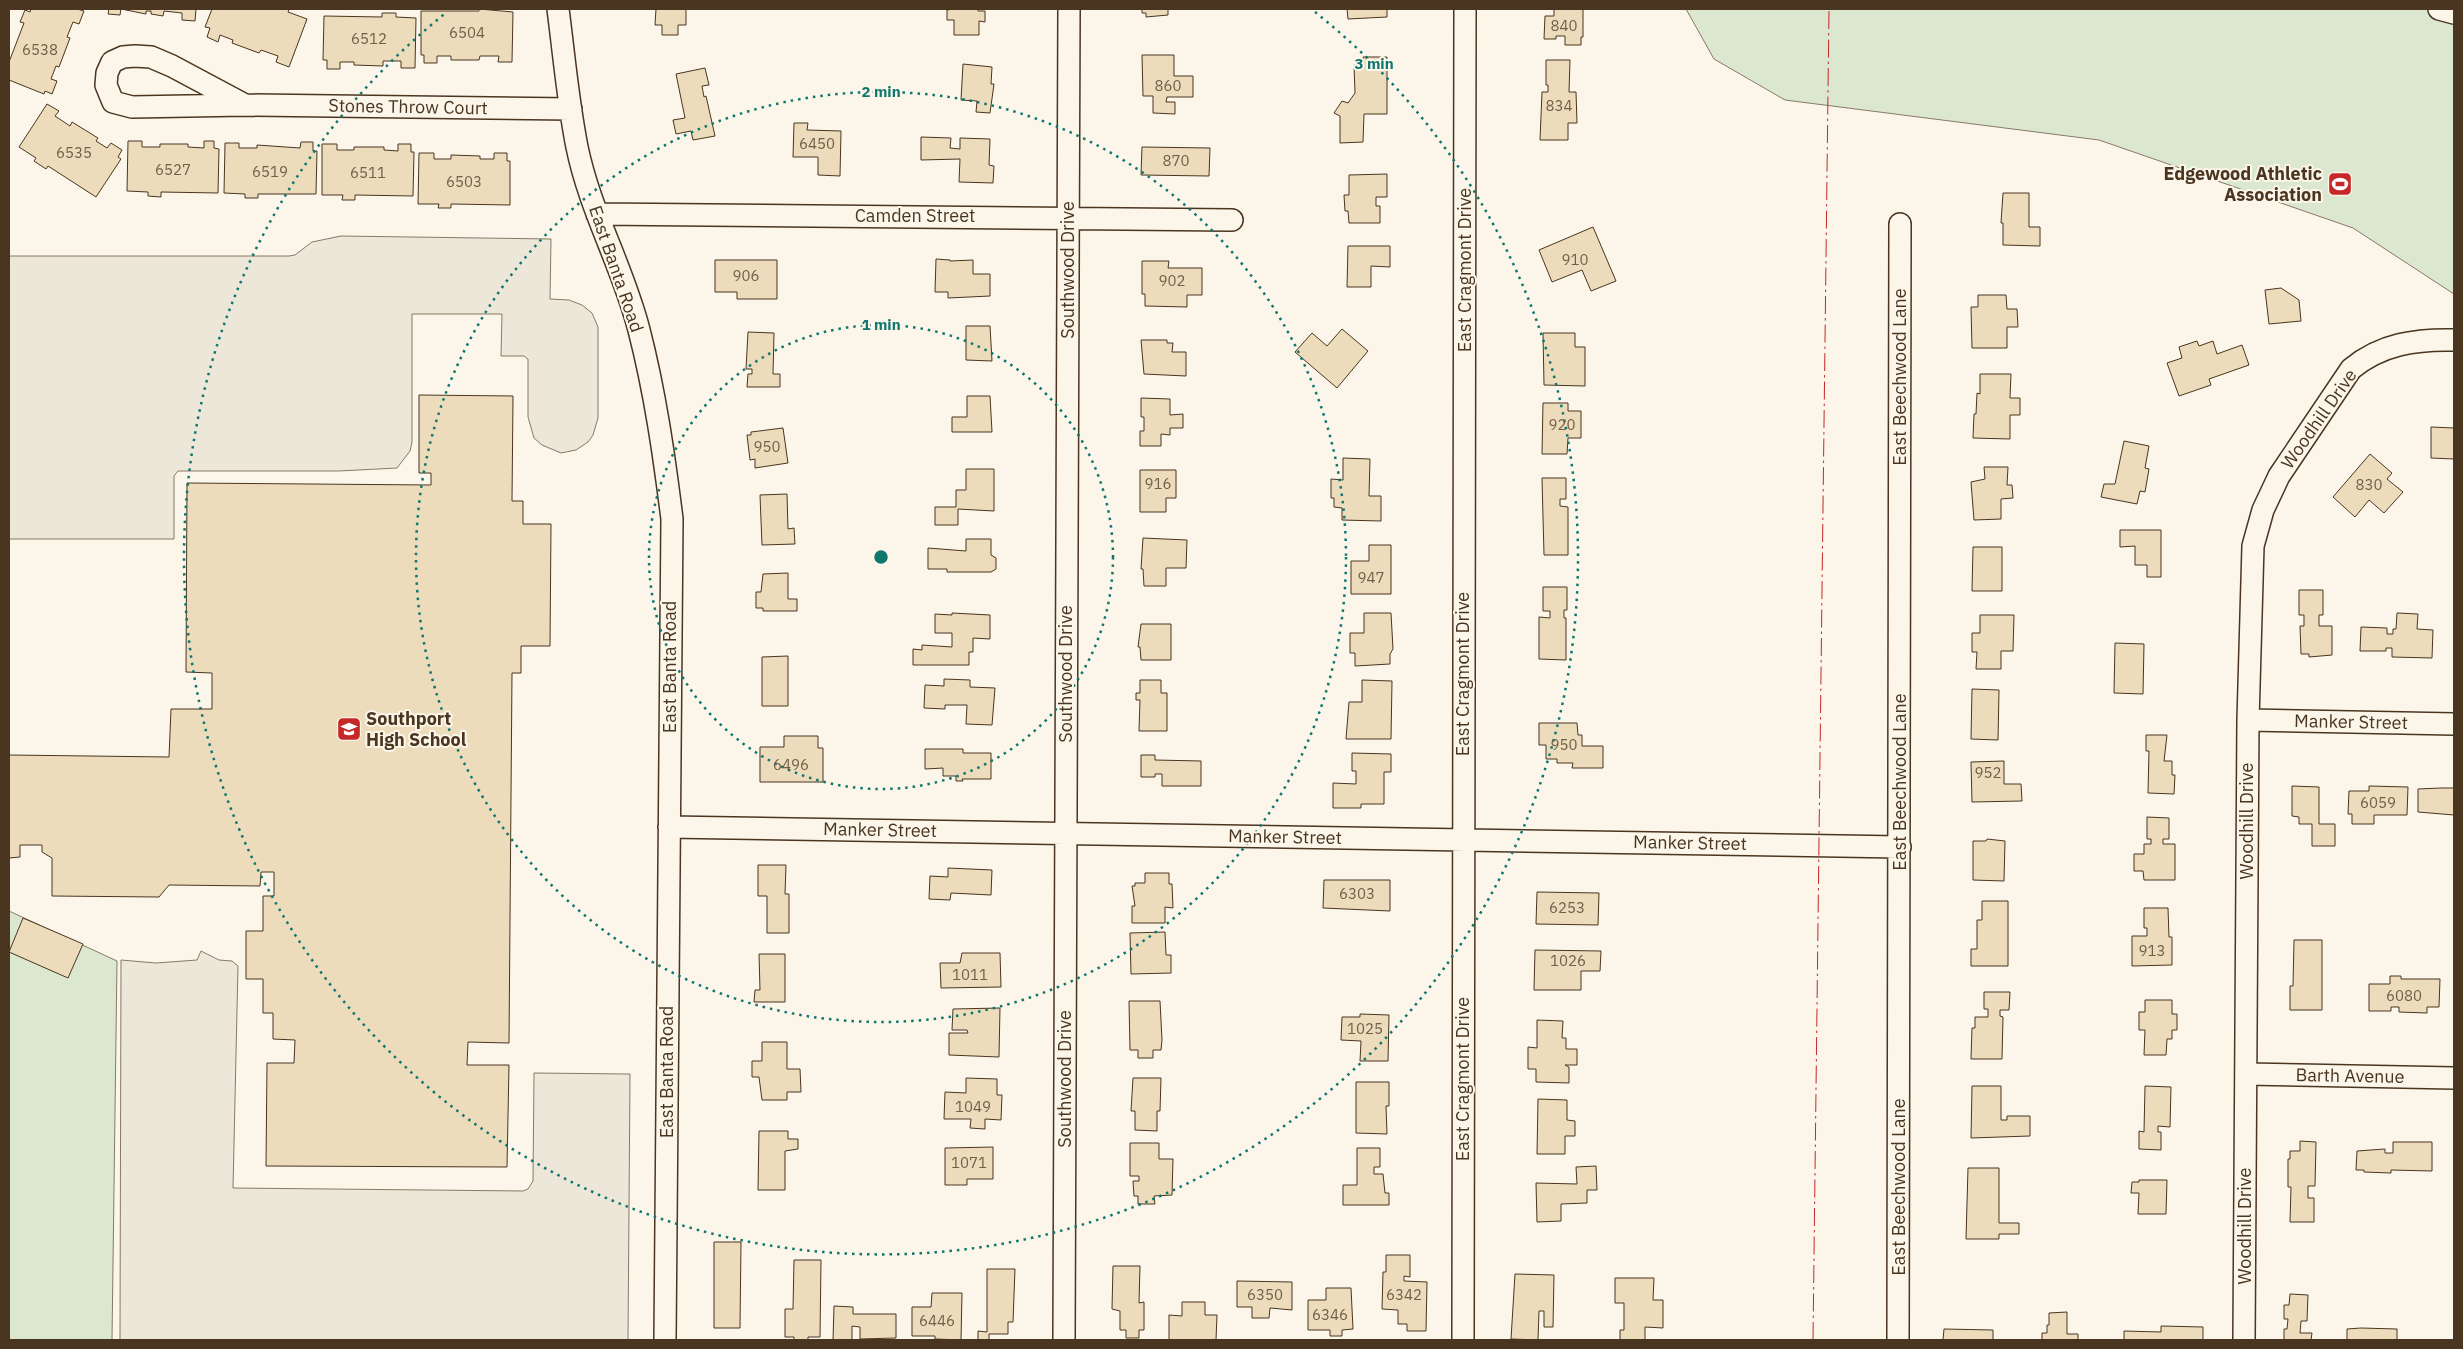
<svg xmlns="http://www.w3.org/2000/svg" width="2463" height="1349" viewBox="0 0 2463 1349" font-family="'IBM Plex Sans',sans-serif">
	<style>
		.green { fill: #dce7d0; stroke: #887966 }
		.parking { fill: #ede7d9; stroke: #887966 }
		.building { fill: #ecdcbc; stroke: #4a3520 }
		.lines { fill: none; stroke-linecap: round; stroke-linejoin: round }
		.minor-casing { stroke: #4a3520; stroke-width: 24 }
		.minor { stroke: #fbf6e9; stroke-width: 21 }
		.power { stroke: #c62828; stroke-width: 1; stroke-dasharray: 18 4 2.5 4; stroke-linecap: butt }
		.ring { fill: none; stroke: #0f766e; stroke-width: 2.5; stroke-dasharray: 2.5 5 }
		.labels { text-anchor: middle; stroke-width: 4; stroke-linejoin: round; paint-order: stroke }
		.number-label { font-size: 15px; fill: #725f47 }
		.street-label { font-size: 18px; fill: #4a3520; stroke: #fbf6e9 }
		.poi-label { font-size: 18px; font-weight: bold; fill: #4a3520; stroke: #fbf6e9; text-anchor: end }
		.centre { fill: #0f766e; stroke: #fbf6e9; stroke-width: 2.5 }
		.ring-label { font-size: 15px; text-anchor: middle; font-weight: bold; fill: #0f766e; stroke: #fbf6e9; stroke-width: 4; stroke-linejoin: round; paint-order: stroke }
	</style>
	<rect width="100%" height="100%" fill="#fbf6e9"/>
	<!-- green -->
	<path class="green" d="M1686 9H2446L2454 11V294L2353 228 2099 140 1785 100 1714 59Z
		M9 911 117 961 112 1340H9Z"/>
	<!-- parking -->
	<path class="parking" d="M341 236 551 239 550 299 569 300 582 305 592 313 598 327V418L593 435 588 442 576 450 561 453 542 445 534 438 528 417V359L524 356H501L502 314H412V442L410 451 397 468 339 471H178L174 476V539H9V256H289L295 255 312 242Z
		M201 951 219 960 232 961 238 966 233 1188 523 1191 528 1189 533 1181 534 1073 630 1074 628 1340H120L121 960 156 963 197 960Z"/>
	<!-- building -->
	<path class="building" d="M31 9H77L84 11 79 24 73 22 67 37 70 38 59 67 56 66 51 79 57 81 52 94 45 91 44 94 9 80V62L24 23 20 22 25 10 30 12Z
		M109 9H121L120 15 108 14Z
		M121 9H196L195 21 182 20V13L164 11 163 16 151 14V11H146V14Z
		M212 9H289L288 12 307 19 289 67 276 62 278 56 261 50 259 53 232 43 233 40 220 35 218 42 207 37 210 28 205 27Z
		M479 9 513 12 512 62H498L499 56H480L479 60H451V56H437V63H424V55H421V11H479Z
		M656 9H686V25H678V35H662V25H655Z
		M954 9H978V11H985V22L979 21V35H954V20H947V10Z
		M1142 9H1168V15L1146 17V13H1142Z
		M1347 9H1387V17L1348 19Z
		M1554 9H1583V37H1581V45H1565V36H1556V39H1544L1545 16H1554Z
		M382 13H396V17L416 18 415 68H401V61H383V66L354 65V62H340V69H327V60H323L324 16 382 17Z
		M1142 55H1174V76H1193V97H1167L1166 102H1175V114L1153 113V96H1143Z
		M1363 57H1387V114H1364L1363 142 1340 143V116L1334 113 1342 101 1348 103 1355 93 1354 65H1363Z
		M1546 60H1570L1569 92H1576L1577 123H1568V140H1540L1542 92H1548V85H1546Z
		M963 64 992 67 991 84H994L990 113 976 112 977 101 961 100Z
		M705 68 709 85 702 86 704 97 706 96 715 136 693 140 691 131 676 134 673 120 685 118 676 74Z
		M47 104 59 111 55 116 70 126 72 122 98 138 96 141 107 148 111 143 122 150 118 157 121 159 96 197 48 166 46 169 34 161 36 158 19 147Z
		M794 123H808L807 130 841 131 840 176 818 175V157H793Z
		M921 137 951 138 950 148 960 149V138L990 139 989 165 994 166 993 183 959 182 960 159 921 160Z
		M128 141H142V147H160V144H188V147L204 148V141H214V148L219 149 218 193 161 192V197L148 196V192L127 191Z
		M301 142H313V151H317L316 194H258V198H245V194L224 193 225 143H239V148H257V145L300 148Z
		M322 144H337V150H354V147H384V150L398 151V144H411V152H414L413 196 355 195V200H342L343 195H322Z
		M1142 147 1210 148 1209 176 1141 175Z
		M419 153H434V159H451V155L480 156V159H494V153H507V161H510V205L451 204V208H438L439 204H418Z
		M1387 174V197H1376V206H1380V223H1349L1348 211H1345L1344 195H1349V175Z
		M2003 193H2029V227H2040V246L2003 245V223H2001Z
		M1593 227 1616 281 1591 291 1582 270 1552 282 1539 250Z
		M1348 246H1390V267L1371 266V287H1347Z
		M936 259 950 260V261L973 260V274H990V296L948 298V292H935Z
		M715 260H777V299H737V292H715Z
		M1142 261H1169L1168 268H1202V295H1187V307L1145 306V294H1142Z
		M2281 288 2299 300 2301 321 2269 324 2265 290Z
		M1978 295H2006L2007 309H2017L2018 327H2007V348H1972L1971 307H1978Z
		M966 326H990L992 361 966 360Z
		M1342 329 1368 351 1337 388 1295 352 1312 333 1327 346Z
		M748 332 774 333 773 374H780V387H747L748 374H752V369H746Z
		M1543 333H1575V347H1585V386L1544 385Z
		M1141 340H1167V343H1173L1172 352H1186V376L1144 374Z
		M2197 341 2199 346 2213 341 2217 354 2242 345 2249 365 2209 379 2211 385 2179 396 2167 363 2182 358 2179 347Z
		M1980 374H2011L2010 398H2020V415H2010V439L1973 438 1974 414H1976L1977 393 1980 394Z
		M419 395 513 396 512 501H523V524H551L550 646H521V673H512L509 1043 468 1042 467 1065H509L507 1167 266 1166 267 1063H294L295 1040 273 1039V1013H263V979H246V931H263V896H274V872H261L260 886 169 885 159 897 52 896V858L42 852V845H20V857L9 858V755L169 757 171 709H212V673L186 672 187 483 431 485V473H419Z
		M967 396H990L992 432H952V417H967Z
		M1141 398 1170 399V415L1183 414V428H1170V435L1161 434V446H1140V431H1144V417H1141Z
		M1543 403H1568V411H1581V438H1568L1567 454H1542Z
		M2431 427 2454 428V459L2431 458Z
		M783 428 788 463 755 468V459L750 460 747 435H751V432Z
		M2124 441 2149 446 2145 468 2149 469 2145 492 2140 491 2137 504 2101 497 2104 484H2115Z
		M2370 454 2392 473 2387 479 2403 492 2384 513 2369 500 2355 517 2333 497Z
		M1343 458 1370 459 1369 496H1381V521L1342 520V508L1334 507V498H1331V479L1343 480Z
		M1984 467H2008L2007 485H2012L2013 498 2001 499V519L1974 520 1971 482 1985 479Z
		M966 469H994V511L958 509V525H935V507H956V490H966Z
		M1140 470H1176V498H1166V512H1140Z
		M1542 478H1566V499H1560V506L1568 507V555H1544Z
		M787 494 788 529 794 528 795 544 762 545 760 495Z
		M2120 530H2161V577H2147V565H2135V546L2120 547Z
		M1143 538 1187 540 1186 568H1166V586H1144L1143 569H1141Z
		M966 539H991V555L996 558V569L991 572H947V569H928V548L966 551Z
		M1369 545H1391V594H1351V561H1369Z
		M1973 547H2002V591H1972Z
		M788 573V599H797V611H763V608H756V592H761L763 574Z
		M1543 587H1567V610H1564V618H1566V660L1539 659V617L1550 618V611H1543Z
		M2299 590H2323V615H2319V626H2332V655L2309 657V654H2301L2300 626H2304V615H2299Z
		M952 613 990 615V639L973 638V652H969V665H913V649L922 650V645L952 647V633H935V614L952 615Z
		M1364 613H1391L1393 649 1390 654V664L1355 666V653H1350V633H1364Z
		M2397 613 2418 614 2417 629 2433 630 2432 658 2392 657V648H2386V651H2360L2361 627 2387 628V634H2393V629H2396Z
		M1980 615H2014L2013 651H2001V669H1976L1977 652H1972V633H1980Z
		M1141 624H1171V660H1141L1140 647H1138Z
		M2115 643 2144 644 2143 694 2114 693Z
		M788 656V706H762V657Z
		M944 679 970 680V687L995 688 992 725 966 724 967 705H945V709L924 708 925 685 944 686Z
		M1140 680H1161V693H1167V731H1139L1140 700H1136V693H1140Z
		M1362 680 1392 681 1391 739H1346L1349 702H1362Z
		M1972 689 1999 690 1998 740 1971 739Z
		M1539 723H1577L1578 735H1582V746H1603V768H1572L1573 763H1557V759H1546V745H1539Z
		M2146 735H2167L2164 761H2172V775H2175L2174 794 2148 793 2149 751H2146Z
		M784 736H818V748H823V782H760V747H784Z
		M925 749H963V753H991V779H962L963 781H956V776H943V768L925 769Z
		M1352 753 1391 754V772H1384V804H1361V808H1333V783L1356 784V771H1352Z
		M1141 755H1155V760L1201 761V786H1162V774H1155V777H1141Z
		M2004 761V784H2021L2022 801 1972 802 1971 762Z
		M2292 786 2319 787V824H2335V846H2312V824H2299V817L2292 816Z
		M2369 786 2408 787 2407 815H2374V824H2352V814H2348L2349 791H2369Z
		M2441 788H2454V815L2418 812V789Z
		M2147 817 2169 818V839H2163V844H2175V880H2144L2143 871H2134V854H2144V844H2151V839H2147Z
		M1987 839 2005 841 2004 881 1973 880V841H1986Z
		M758 865H786L785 894H789V933H767V896H758Z
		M948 868 992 870 991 895 951 893 950 900 929 899 930 876 948 877Z
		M1145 873H1169V884H1172L1173 908 1165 907V923H1132V906H1135L1132 886H1135V883H1145Z
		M1324 880H1390V911L1323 908Z
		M1537 892 1599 893 1598 925 1536 924Z
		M1982 901H2008V966H1971V949H1977V920H1982Z
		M2144 908H2168L2169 937H2172V965L2132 966V936H2147V928H2144Z
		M23 918 83 944 68 978 9 952Z
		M1165 932 1166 955H1171V973L1131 974 1130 933Z
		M2294 940H2322V1010H2290V986H2293Z
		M1535 950 1601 951 1600 971H1581V990H1534Z
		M962 953H1000L1001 987 941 988 940 963H960Z
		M759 954H785V1002H754L755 990H760Z
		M2390 976H2401V979H2440L2439 1007H2427V1013L2399 1012V1007H2391V1011H2369V984H2390Z
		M1984 992H2010L2009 1010H2000V1016L2003 1017 2002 1059H1971L1972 1028H1975V1017H1988V1009H1984Z
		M2145 1000H2172V1014H2177V1030H2172V1039H2167L2166 1055H2144L2145 1030H2139V1012H2145Z
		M1129 1001H1160L1162 1040 1161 1050H1153V1058H1138V1050H1130Z
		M1000 1008 999 1057 949 1055V1033H968L967 1030H952L953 1009Z
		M1360 1014 1389 1015 1388 1061H1360L1361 1041 1341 1040 1342 1017H1360Z
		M1537 1020 1563 1021 1562 1038H1566V1049H1577V1065H1565L1569 1067V1083L1536 1082V1069H1528V1047L1537 1048Z
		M762 1042H787V1069H800L801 1092H787V1100H762L759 1077H752V1061H762Z
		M966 1078 997 1079V1095H1002L1001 1120 985 1119V1129L970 1128 971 1119H944L945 1092 966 1093Z
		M1133 1078H1161L1160 1111H1157V1131L1135 1130V1111H1131Z
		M1356 1082H1389V1106H1386L1387 1134 1356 1133Z
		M1972 1086H2001V1120H2007V1116H2030V1136L1971 1138Z
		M2145 1086 2171 1087 2170 1127 2158 1126V1132H2161V1150L2139 1149V1131L2144 1132Z
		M1538 1099 1567 1100V1120L1575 1121V1136H1565V1154H1537Z
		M759 1131H788V1139H798V1149L785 1151V1190H758Z
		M2300 1141 2316 1142 2315 1186H2308V1198H2314V1222H2290L2291 1187H2288V1159H2290V1151H2300Z
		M2393 1142H2432V1171L2391 1170V1173L2364 1172V1170H2356L2357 1151 2385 1149V1153H2393Z
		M1130 1143H1159V1159H1173L1172 1195 1154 1196 1155 1204H1138V1196H1134L1133 1181H1139V1176H1130Z
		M993 1147V1179H967V1185H945V1148Z
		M1357 1148H1380V1167H1374V1174H1383L1385 1193H1389V1205H1343V1185H1357Z
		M1596 1166 1597 1190H1587V1203L1561 1204V1221L1537 1222 1536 1183 1577 1184 1576 1167Z
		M1968 1168H1999V1223H2019V1234H1999V1239H1966Z
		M2139 1180H2167L2166 1214H2138L2139 1193H2131L2132 1182H2139Z
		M714 1242H741L740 1328H714Z
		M1386 1255H1410V1277L1404 1276V1281L1427 1282 1426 1331H1407V1324H1398V1310L1382 1309 1383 1272H1386Z
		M794 1260H821L820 1337H808V1340H794V1337H785V1309H793Z
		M1113 1266H1140L1139 1303 1144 1302V1330H1139V1338H1126V1330H1120V1311L1112 1309Z
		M987 1269H1015L1013 1322H1008V1334H989V1340H978V1331L987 1332Z
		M1515 1274 1554 1275 1553 1327H1544V1311H1539L1538 1340 1511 1339Z
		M1615 1278H1654L1653 1300H1663V1328L1645 1327V1340H1620V1330H1624V1303H1615Z
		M1237 1281 1292 1282V1310L1270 1308 1269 1318H1252V1307H1237Z
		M1326 1288H1351L1353 1329 1342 1330V1336H1330V1330H1308V1300H1326Z
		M932 1293H962L961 1340 935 1339V1336H912V1307H931Z
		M2290 1294 2308 1295 2307 1321H2301L2300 1333H2312L2311 1340H2284V1329H2287L2288 1319H2284V1305H2289Z
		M1182 1302H1205V1315H1217L1216 1340H1169V1315L1182 1316Z
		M834 1306 853 1307V1314H896V1338L860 1339V1327L852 1326V1340H833Z
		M2067 1312V1334H2078V1340H2042V1333H2047V1325H2049V1313Z
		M2161 1326 2203 1327V1340H2124V1331L2161 1332Z
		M2361 1328 2397 1329V1340H2347V1329Z
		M1944 1329 1993 1330V1340H1943Z"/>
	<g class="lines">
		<defs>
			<path id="minor" d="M558 9C564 55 568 102 577 147 590 211 623 267 639 330 655 392 664 455 672 519L665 1340
				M2439 9 2454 13
				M245 105 132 107 113 102 106 85 107 73 112 62 123 57 135 56 151 57 172 66 245 105 571 109
				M597 214 1232 220
				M2248 720 2454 724
				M669 827 1900 847
				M2246 1074 2454 1078
				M1064 1340 1069 9
				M1463 1340 1465 9
				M1898 1340 1900 224
				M2244 1340 2248 720 2253 546 2263 510 2279 476 2351 369C2381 344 2416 339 2454 340"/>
		</defs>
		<!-- minor casing -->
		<use href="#minor" class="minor-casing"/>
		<!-- minor -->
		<use href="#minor" class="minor"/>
		<!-- power -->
		<path class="power" d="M1813 1340 1829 9"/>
	</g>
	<!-- distance rings -->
	<g class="ring">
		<circle cx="881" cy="557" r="232"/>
		<circle cx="881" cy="557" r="465"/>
		<path d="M1315 12A697 697 0 1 1 447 12"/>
	</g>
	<!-- icons -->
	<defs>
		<symbol id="stadium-square" viewBox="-11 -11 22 22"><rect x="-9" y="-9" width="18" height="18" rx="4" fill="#c62828" stroke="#fbf6e9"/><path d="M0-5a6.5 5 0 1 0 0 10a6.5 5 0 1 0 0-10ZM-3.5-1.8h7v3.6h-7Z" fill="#fff"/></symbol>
		<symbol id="school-square" viewBox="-11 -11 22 22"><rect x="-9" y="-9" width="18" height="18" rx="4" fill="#c62828" stroke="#fbf6e9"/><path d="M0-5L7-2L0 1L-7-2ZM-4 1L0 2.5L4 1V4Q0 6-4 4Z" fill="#fff"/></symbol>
	</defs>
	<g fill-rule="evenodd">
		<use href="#stadium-square" x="2326" y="170" width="28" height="28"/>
		<use href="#school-square" x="335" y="715" width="28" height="28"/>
	</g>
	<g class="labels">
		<!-- number labels -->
		<g class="number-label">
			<text x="1564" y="31">840</text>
			<text x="467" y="38">6504</text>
			<text x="369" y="44">6512</text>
			<text x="40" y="55">6538</text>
			<text x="1168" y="91">860</text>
			<text x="1559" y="111">834</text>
			<text x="817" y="149">6450</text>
			<text x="74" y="158">6535</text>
			<text x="1176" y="166">870</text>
			<text x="173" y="175">6527</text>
			<text x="270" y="177">6519</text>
			<text x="368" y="178">6511</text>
			<text x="464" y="187">6503</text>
			<text x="1575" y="265">910</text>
			<text x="746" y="281">906</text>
			<text x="1172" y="286">902</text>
			<text x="1562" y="430">920</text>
			<text x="767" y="452">950</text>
			<text x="1158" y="489">916</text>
			<text x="2369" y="490">830</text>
			<text x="1371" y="583">947</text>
			<text x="1564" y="750">950</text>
			<text x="791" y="770">6496</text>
			<text x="1988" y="778">952</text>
			<text x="2378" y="808">6059</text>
			<text x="1357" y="899">6303</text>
			<text x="1567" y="913">6253</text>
			<text x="2152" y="956">913</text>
			<text x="1568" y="966">1026</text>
			<text x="970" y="980">1011</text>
			<text x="2404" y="1001">6080</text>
			<text x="1365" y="1034">1025</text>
			<text x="973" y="1112">1049</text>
			<text x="969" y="1168">1071</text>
			<text x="1265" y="1300">6350</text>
			<text x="1404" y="1300">6342</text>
			<text x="1330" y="1320">6346</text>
			<text x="937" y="1326">6446</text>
		</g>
		<!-- street labels -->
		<g class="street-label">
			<text transform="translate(408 107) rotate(1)" y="6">Stones Throw Court</text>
			<text x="915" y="222">Camden Street</text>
			<text transform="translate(616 269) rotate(71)" y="6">East Banta Road</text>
			<text transform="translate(1068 270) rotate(-90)" y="6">Southwood Drive</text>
			<text transform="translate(1465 270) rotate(-90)" y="6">East Cragmont Drive</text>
			<text transform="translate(1900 377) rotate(-90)" y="6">East Beechwood Lane</text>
			<text transform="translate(2319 419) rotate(-55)" y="6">Woodhill Drive</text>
			<text transform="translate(670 667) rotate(-90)" y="6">East Banta Road</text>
			<text transform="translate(1066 674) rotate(-90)" y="6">Southwood Drive</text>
			<text transform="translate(1463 674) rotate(-90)" y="6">East Cragmont Drive</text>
			<text transform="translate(2351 722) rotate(1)" y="6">Manker Street</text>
			<text transform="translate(1900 782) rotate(-90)" y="6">East Beechwood Lane</text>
			<text transform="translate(2247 821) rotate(-90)" y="6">Woodhill Drive</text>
			<text transform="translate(880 830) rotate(1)" y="6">Manker Street</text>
			<text transform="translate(1285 837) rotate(1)" y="6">Manker Street</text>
			<text transform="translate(1690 843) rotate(1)" y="6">Manker Street</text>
			<text transform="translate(667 1072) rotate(-90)" y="6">East Banta Road</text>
			<text transform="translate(2350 1076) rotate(1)" y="6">Barth Avenue</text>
			<text transform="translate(1065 1079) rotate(-90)" y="6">Southwood Drive</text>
			<text transform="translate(1463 1079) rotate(-90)" y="6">East Cragmont Drive</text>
			<text transform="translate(1899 1187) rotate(-90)" y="6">East Beechwood Lane</text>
			<text transform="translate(2245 1226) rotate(-90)" y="6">Woodhill Drive</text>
		</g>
		<!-- poi labels -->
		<g class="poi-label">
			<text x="2322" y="180">Edgewood Athletic<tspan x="2322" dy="21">Association</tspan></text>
			<text x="366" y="725" text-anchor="start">Southport<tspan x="366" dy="21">High School</tspan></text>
		</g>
	</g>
	<circle cx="881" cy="557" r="8" class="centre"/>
	<g class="ring-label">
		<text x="1374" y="69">3 min</text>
		<text x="881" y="97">2 min</text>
		<text x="881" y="330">1 min</text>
	</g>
	<!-- border -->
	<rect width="2463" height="1349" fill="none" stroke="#4a3520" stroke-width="20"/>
</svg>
